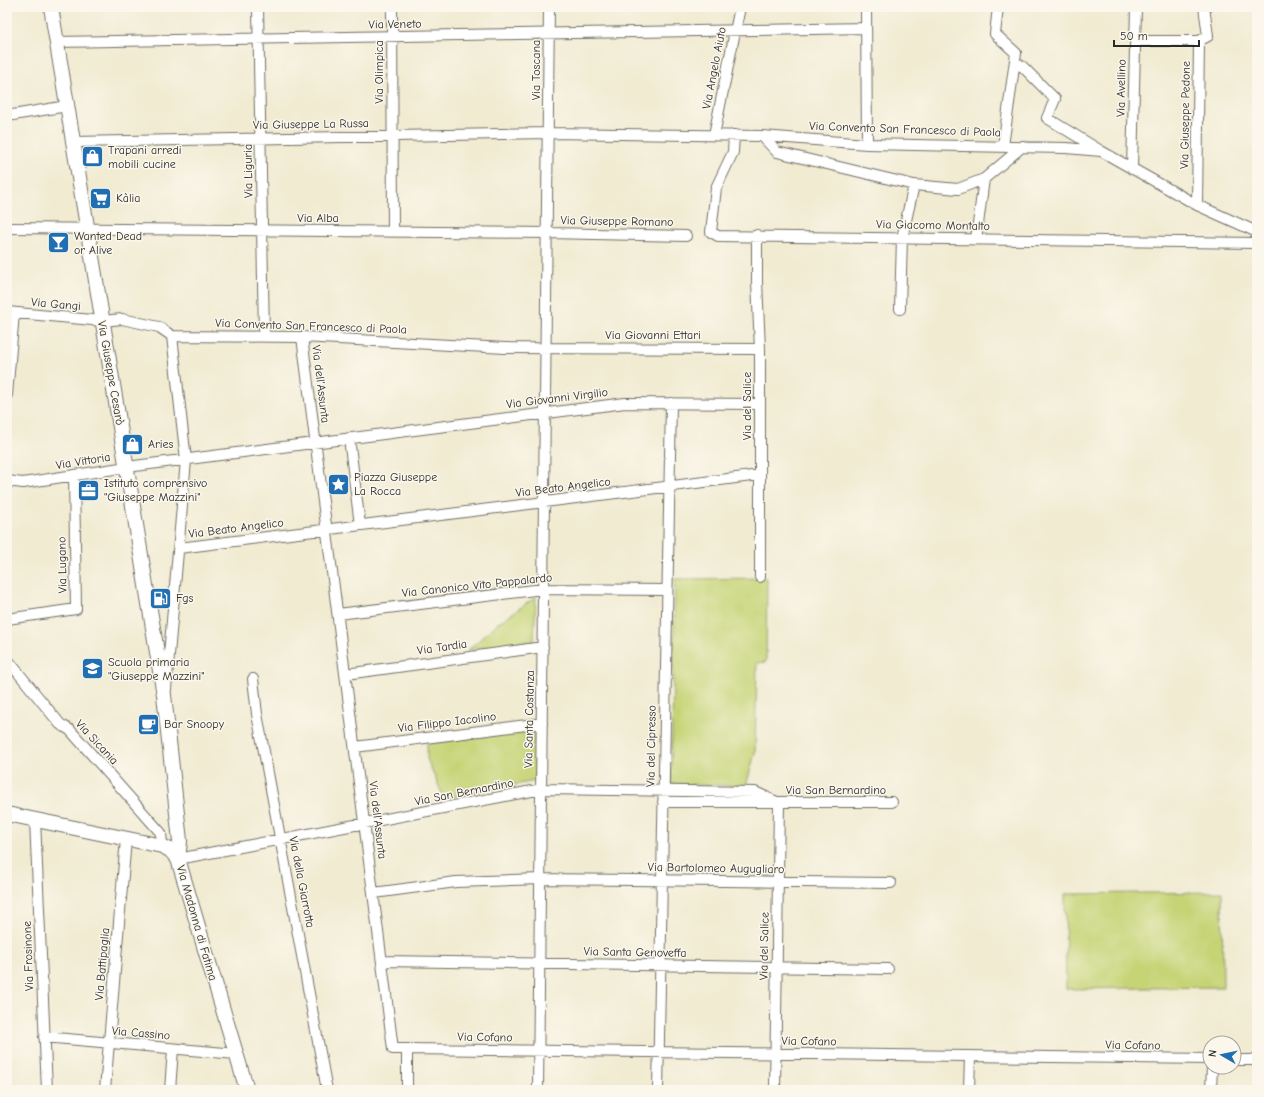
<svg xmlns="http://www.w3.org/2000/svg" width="1264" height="1097" viewBox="0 0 1264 1097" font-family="'Comic Neue',sans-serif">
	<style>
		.green { fill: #c6d476; stroke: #788050 }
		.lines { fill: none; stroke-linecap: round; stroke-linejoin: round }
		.street-casing { stroke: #706e65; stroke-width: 12 }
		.secondary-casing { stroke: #706e65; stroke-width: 16 }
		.street { stroke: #fff; stroke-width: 10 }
		.secondary { stroke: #fff; stroke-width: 14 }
		.labels { text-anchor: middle; stroke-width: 3; stroke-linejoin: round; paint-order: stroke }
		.street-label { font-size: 12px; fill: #2b2b2b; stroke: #fbf7ec }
		.poi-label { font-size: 12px; fill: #2b2b2b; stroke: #fbf7ec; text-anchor: start }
	</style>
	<rect width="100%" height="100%" fill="#fbf7ec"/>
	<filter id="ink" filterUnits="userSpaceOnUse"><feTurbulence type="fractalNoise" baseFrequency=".025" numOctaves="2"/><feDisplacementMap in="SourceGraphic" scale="8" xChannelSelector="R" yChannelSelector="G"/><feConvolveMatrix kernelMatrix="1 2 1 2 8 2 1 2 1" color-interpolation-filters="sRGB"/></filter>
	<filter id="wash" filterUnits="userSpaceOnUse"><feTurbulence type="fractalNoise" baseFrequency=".012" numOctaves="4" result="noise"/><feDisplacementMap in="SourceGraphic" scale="16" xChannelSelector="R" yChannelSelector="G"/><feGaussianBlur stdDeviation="0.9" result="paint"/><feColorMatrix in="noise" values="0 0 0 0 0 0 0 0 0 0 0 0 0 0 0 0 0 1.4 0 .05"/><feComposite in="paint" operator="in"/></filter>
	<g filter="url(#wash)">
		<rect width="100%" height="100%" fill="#f1ebd2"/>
		<!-- green -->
		<path class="green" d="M767 578 766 662 757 663 755 753 746 786 671 784 675 579Z
			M536 597 534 641 468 650 498 623Z
			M534 730 535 781 444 798 427 759V743Z
			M1222 892 1223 987 1066 989 1065 894Z"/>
	</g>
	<g filter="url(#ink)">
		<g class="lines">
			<defs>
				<path id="street" d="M258 7 264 335
					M392 7 393 232
					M866 7 867 144
					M998 7 995 34 1016 53 1003 146
					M1135 41H1199
					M57 42 866 28
					M1015 62 1023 67 1055 99 1047 118 1101 151 1197 205 1257 232
					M7 116 67 106
					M714 135 740 7
					M734 135 733 152 716 188 711 232 718 236 1257 243
					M762 136 777 152 914 185 958 189 984 179 1023 146
					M73 142 549 133 762 136 867 144 1066 148 1101 151
					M1132 169 1136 7
					M1197 205 1199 41 1208 36 1204 7
					M7 228 548 233 686 236
					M757 235V281L760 349V577
					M976 239 984 179
					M900 309 902 238 914 185
					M7 312 103 321 122 319 159 327 172 336
					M172 336 302 337 505 348 760 349
					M302 337 393 1049H407V1090
					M7 395 14 313
					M349 438 360 525
					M7 481 23 483 127 467 625 403 760 404
					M179 548 760 475
					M338 614 543 589 667 590
					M7 619 76 609 74 475
					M7 659 60 724 70 730 161 833 162 846
					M346 674 543 647
					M253 679 257 714 327 1090
					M166 689 186 460 172 336
					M355 747 542 723
					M663 802H892
					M35 820 47 1090
					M178 859 542 789 755 792 779 803
					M374 893 456 882 541 879 891 883
					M382 961 888 969
					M44 1037 236 1054
					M407 1049 1210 1059
					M1234 1060H1257
					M105 1090 126 839
					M170 1090 173 1049
					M538 1090 549 7
					M658 1090 671 403
					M775 1090 779 803
					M969 1090 970 1056
					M1211 1090 1212 1067"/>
				<path id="secondary" d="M51 7 164 695 180 841 178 859
					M7 814 162 846 170 850 178 859 247 1090"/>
			</defs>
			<!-- street casing -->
			<use href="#street" class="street-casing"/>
			<!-- secondary casing -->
			<use href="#secondary" class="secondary-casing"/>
			<!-- street -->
			<use href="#street" class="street"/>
			<!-- secondary -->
			<use href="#secondary" class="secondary"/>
		</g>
	</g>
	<!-- icons -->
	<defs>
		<symbol id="shop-square" viewBox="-11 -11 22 22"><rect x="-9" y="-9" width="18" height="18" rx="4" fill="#1f6fb2" stroke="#fbf7ec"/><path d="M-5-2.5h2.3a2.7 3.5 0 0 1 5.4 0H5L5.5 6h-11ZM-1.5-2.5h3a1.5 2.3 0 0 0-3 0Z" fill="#fff"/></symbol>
		<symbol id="supermarket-square" viewBox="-11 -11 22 22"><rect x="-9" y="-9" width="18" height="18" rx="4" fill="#1f6fb2" stroke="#fbf7ec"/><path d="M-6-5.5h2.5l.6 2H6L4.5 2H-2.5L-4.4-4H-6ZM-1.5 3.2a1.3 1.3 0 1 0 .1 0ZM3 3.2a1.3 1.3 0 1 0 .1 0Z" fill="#fff"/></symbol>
		<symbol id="bar-square" viewBox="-11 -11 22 22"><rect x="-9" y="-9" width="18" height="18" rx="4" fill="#1f6fb2" stroke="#fbf7ec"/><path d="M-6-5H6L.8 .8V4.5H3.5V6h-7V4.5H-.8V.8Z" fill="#fff"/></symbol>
		<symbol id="sight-square" viewBox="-11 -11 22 22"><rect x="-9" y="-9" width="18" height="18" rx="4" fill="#1f6fb2" stroke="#fbf7ec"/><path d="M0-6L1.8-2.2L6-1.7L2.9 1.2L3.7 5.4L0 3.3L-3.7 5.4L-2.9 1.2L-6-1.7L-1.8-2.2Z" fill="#fff"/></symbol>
		<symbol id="office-square" viewBox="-11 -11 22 22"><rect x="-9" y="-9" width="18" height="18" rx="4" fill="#1f6fb2" stroke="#fbf7ec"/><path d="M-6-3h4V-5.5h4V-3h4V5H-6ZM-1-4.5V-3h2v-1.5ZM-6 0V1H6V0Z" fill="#fff"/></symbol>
		<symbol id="fuel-square" viewBox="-11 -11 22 22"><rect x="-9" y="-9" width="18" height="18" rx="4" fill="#1f6fb2" stroke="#fbf7ec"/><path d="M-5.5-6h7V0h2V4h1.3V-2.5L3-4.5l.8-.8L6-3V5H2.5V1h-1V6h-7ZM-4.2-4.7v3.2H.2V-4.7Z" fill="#fff"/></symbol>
		<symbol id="school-square" viewBox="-11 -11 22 22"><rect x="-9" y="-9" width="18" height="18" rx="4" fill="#1f6fb2" stroke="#fbf7ec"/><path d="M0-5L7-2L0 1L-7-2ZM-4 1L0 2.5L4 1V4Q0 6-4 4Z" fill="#fff"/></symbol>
		<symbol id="cafe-square" viewBox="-11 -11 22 22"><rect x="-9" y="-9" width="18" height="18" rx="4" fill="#1f6fb2" stroke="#fbf7ec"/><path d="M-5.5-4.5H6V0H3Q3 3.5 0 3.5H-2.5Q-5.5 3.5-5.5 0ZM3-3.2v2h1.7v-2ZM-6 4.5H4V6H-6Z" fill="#fff"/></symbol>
	</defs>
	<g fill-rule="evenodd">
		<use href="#shop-square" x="80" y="144" width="25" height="25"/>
		<use href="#supermarket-square" x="88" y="186" width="25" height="25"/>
		<use href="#bar-square" x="46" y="230" width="25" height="25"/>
		<use href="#shop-square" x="120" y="432" width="25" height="25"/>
		<use href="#sight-square" x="326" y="472" width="25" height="25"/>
		<use href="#office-square" x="76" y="478" width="25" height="25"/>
		<use href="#fuel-square" x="148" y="586" width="25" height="25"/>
		<use href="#school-square" x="80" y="656" width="25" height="25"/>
		<use href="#cafe-square" x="136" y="712" width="25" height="25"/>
	</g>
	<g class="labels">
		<!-- street labels -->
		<g class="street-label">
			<text transform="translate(395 24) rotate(-1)" y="4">Via Veneto</text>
			<text transform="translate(714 68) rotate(-79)" y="4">Via Angelo Aiuto</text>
			<text transform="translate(536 70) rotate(-90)" y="4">Via Toscana</text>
			<text transform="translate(379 72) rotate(-90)" y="4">Via Olimpica</text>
			<text transform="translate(1121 88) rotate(-89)" y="4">Via Avellino</text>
			<text transform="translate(1185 115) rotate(-89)" y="4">Via Giuseppe Pedone</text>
			<text transform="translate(311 124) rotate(-1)" y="4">Via Giuseppe La Russa</text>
			<text transform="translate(905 129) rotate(2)" y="4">Via Convento San Francesco di Paola</text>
			<text transform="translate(248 171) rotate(-91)" y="4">Via Liguria</text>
			<text x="318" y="222">Via Alba</text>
			<text transform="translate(617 221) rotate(1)" y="4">Via Giuseppe Romano</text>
			<text transform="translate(933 225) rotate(1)" y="4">Via Giacomo Montalto</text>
			<text transform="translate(56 304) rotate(5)" y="4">Via Gangi</text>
			<text transform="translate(311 326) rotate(2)" y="4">Via Convento San Francesco di Paola</text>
			<text x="653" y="339">Via Giovanni Ettari</text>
			<text transform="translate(111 373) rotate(80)" y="4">Via Giuseppe Cesarò</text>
			<text transform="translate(321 384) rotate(83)" y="4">Via dell'Assunta</text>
			<text transform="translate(557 398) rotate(-7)" y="4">Via Giovanni Virgilio</text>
			<text transform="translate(747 406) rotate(-90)" y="4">Via del Salice</text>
			<text transform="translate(83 461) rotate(-9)" y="4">Via Vittoria</text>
			<text transform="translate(563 487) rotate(-7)" y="4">Via Beato Angelico</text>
			<text transform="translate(236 528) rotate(-7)" y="4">Via Beato Angelico</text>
			<text transform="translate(62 565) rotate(-91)" y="4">Via Lugano</text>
			<text transform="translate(477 585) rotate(-6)" y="4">Via Canonico Vito Pappalardo</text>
			<text transform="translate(442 647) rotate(-8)" y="4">Via Tardia</text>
			<text transform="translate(529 719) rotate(-89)" y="4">Via Santa Costanza</text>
			<text transform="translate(447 722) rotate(-7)" y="4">Via Filippo Iacolino</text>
			<text transform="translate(97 742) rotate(47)" y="4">Via Sicania</text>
			<text transform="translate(651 746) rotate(-89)" y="4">Via del Cipresso</text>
			<text x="836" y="794">Via San Bernardino</text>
			<text transform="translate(464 792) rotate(-11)" y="4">Via San Bernardino</text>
			<text transform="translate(378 820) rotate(83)" y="4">Via dell'Assunta</text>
			<text transform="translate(716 868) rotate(1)" y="4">Via Bartolomeo Augugliaro</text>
			<text transform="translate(302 882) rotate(79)" y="4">Via della Giarrotta</text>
			<text transform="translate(197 923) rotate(74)" y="4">Via Madonna di Fatima</text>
			<text transform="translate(764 946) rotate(-89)" y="4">Via del Salice</text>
			<text transform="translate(635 952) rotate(1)" y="4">Via Santa Genoveffa</text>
			<text transform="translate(28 956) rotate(-92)" y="4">Via Frosinone</text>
			<text transform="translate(102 964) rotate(-85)" y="4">Via Battipaglia</text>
			<text transform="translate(141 1033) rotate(5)" y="4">Via Cassino</text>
			<text transform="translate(485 1037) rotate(1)" y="4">Via Cofano</text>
			<text transform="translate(809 1041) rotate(1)" y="4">Via Cofano</text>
			<text transform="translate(1133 1045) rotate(1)" y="4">Via Cofano</text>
		</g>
		<!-- poi labels -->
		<g class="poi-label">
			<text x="108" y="154">Trapani arredi<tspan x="108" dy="14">mobili cucine</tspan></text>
			<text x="116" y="202">Kàlia</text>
			<text x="74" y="240">Wanted Dead<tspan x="74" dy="14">or Alive</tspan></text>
			<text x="148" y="448">Aries</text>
			<text x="354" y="481">Piazza Giuseppe<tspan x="354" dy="14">La Rocca</tspan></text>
			<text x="104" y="487">Istituto comprensivo<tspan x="104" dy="14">"Giuseppe Mazzini"</tspan></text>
			<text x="176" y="602">Fgs</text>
			<text x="108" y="666">Scuola primaria<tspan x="108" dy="14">"Giuseppe Mazzini"</tspan></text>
			<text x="164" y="728">Bar Snoopy</text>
		</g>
	</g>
	<!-- margin -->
	<rect width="1264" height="1097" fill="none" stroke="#fbf7ec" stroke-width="24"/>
	<!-- north arrow -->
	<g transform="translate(1222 1055) rotate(279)"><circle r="19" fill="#fbf7ec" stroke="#a8a59f"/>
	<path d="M0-3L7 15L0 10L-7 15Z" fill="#1f6fb2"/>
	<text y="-6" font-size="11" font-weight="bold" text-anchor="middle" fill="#2b2b2b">N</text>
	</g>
	<!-- scale -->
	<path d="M1114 40v6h85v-6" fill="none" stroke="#2b2b2b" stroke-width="2"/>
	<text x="1120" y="40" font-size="12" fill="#2b2b2b" stroke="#fbf7ec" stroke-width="3" paint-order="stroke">50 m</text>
</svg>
